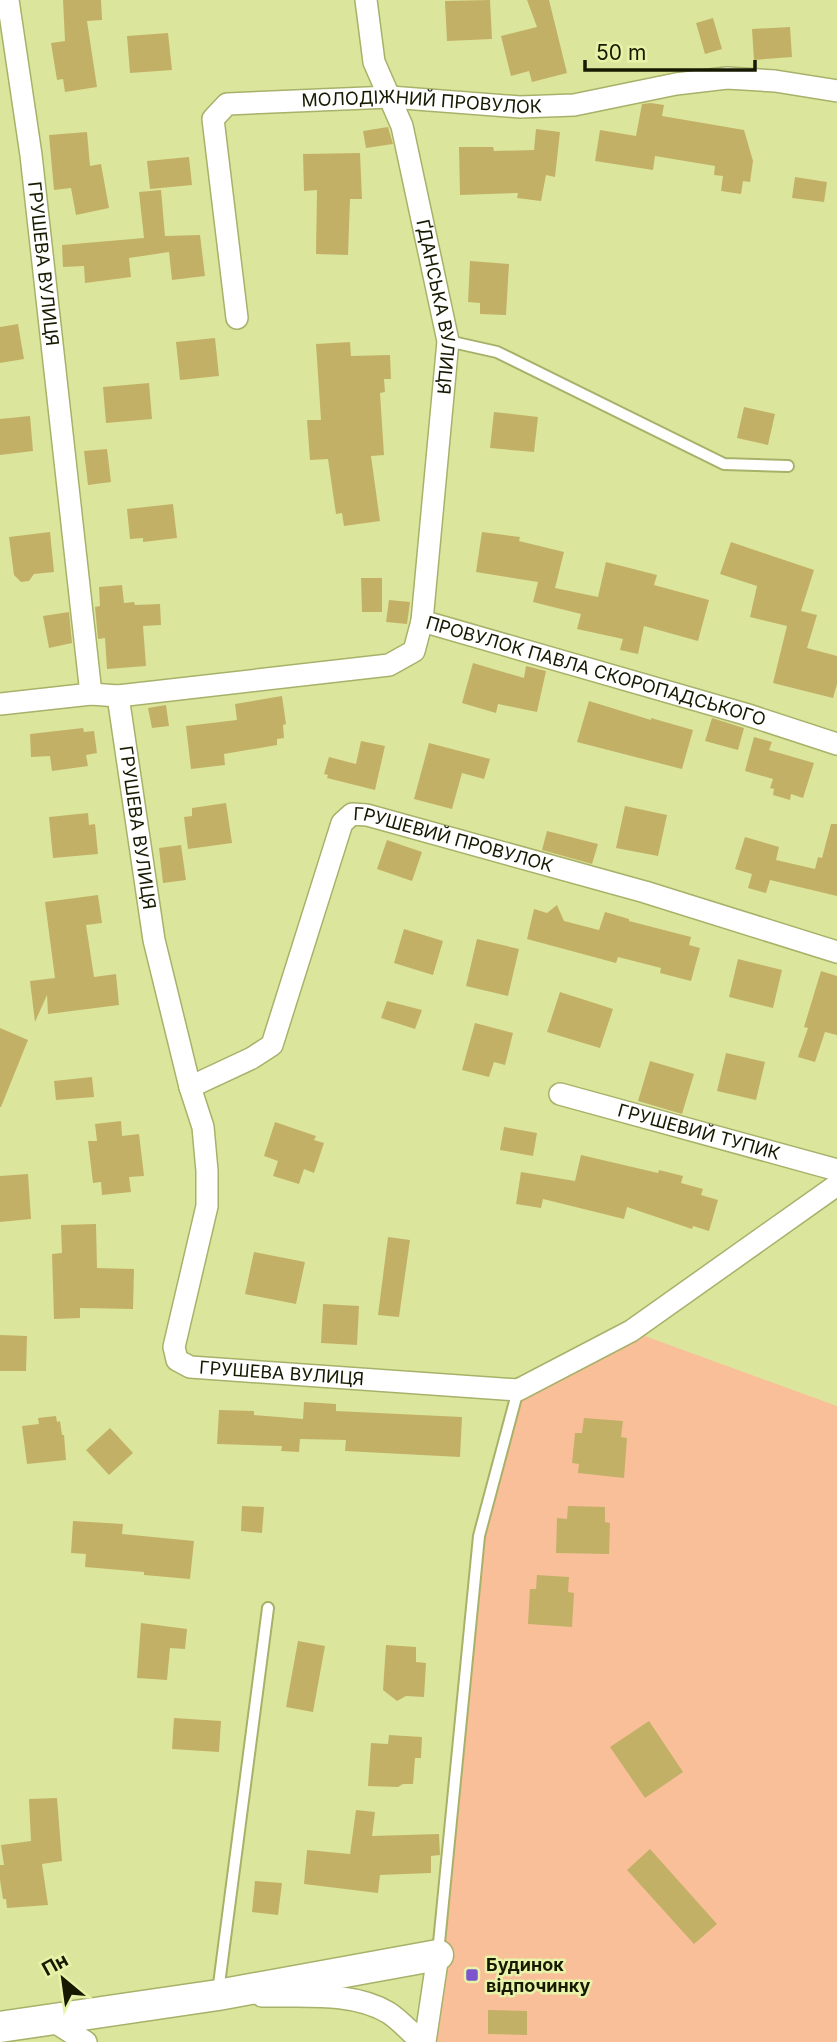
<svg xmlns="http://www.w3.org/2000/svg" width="837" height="2042" viewBox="0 0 837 2042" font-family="Inter,sans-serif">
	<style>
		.green { fill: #f9bf98 }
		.building { fill: #c3b067 }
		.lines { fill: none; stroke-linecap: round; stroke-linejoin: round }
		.lane-casing { stroke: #a8b169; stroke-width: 14 }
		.street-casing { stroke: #a8b169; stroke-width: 24 }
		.secondary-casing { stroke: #a8b169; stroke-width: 33 }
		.lane { stroke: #fff; stroke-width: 10 }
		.street { stroke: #fff; stroke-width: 21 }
		.secondary { stroke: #fff; stroke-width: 30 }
		.poi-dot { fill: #7c55ce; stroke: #e8f3a9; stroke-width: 2.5 }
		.labels { text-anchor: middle; stroke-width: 5; stroke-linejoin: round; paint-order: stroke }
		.street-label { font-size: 18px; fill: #171a00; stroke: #e8f3a9 }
		.poi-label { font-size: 18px; font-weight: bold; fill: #171a00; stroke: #e8f3a9; text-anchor: start }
	</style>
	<rect width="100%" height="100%" fill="#dbe69c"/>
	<!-- green -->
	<path class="green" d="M631 1331 837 1406V2042H425L479 1536 518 1390Z"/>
	<!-- building -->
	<path class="building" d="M63 0H101L102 20 87 21 97 87 65 92 63 79 57 80 51 43 65 41Z
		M490 0 492 39 447 41 445 1Z
		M527 0H549L567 73 532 82 529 71 511 76 501 36 537 27Z
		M713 18 722 49 705 54 696 23Z
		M790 27 792 57 754 60 752 29Z
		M168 33 172 70 130 73 127 36Z
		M651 103 664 105 662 116 744 130 753 161 750 182 743 181 741 194 721 191 723 176 714 175 715 166 655 156 653 170 595 161 600 130 636 136 642 104Z
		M388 127 393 144 366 148 363 131Z
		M536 129 560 132 555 177 546 175 541 201 517 198 518 193 460 195 459 147H493L494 151 534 150Z
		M87 132 90 166 101 164 109 208 76 215 71 188 54 190 49 135Z
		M360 153 362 199H350L348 255 316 254 317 190 304 191 303 154Z
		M189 157 192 185 150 189 147 161Z
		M795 177 827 182 824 202 792 198Z
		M161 190 165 236 200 235 205 276 172 280 169 252 129 258 131 277 85 283 84 266 63 267 62 245 144 238 139 192Z
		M470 261 509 264 506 315 480 314V303L468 302Z
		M18 324 24 359 0 363V327Z
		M215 338 219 376 180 380 176 342Z
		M350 342 351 356 390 355 391 379H384L385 392 380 393 384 455 371 456 380 521 344 526 342 513 336 514 328 459 310 460 307 420H321L316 344Z
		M149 383 152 419 106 423 103 387Z
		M744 407 775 414 768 445 737 438Z
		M494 412 538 417 534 452 490 448Z
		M30 416 33 451 0 455V419Z
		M107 449 111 482 88 485 84 451Z
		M173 504 177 538 143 542V538L130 539 127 509Z
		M50 532 54 572 34 574 29 581 21 582 14 575 9 537Z
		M482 532 520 537 519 541 564 552 555 588 598 597 606 562 657 575 654 585 709 600 698 641 644 626 638 654 620 650 623 639 577 629 581 614 533 602 538 582 476 572Z
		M731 542 814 570 801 611 817 615 807 648 837 656V684L833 698 773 683 787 626 750 617 757 586 720 574Z
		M361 578H382V612H362Z
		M122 585 124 603 134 602 135 605 160 604 161 625 143 626 146 666 107 669 105 638 98 639 95 607 100 606 99 587Z
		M389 600 410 602 407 624 386 622Z
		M69 612 72 643 49 648 43 616Z
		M473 663 524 678 526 666 546 671 537 712 498 704 496 713 462 703Z
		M282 696 286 724 283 725 284 738 277 739V745L224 754 225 765 191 769 186 726 237 720 235 704Z
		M589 701 651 720V718L693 730 682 769 577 742Z
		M166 705 169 726 152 728 148 708Z
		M712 718 744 728 738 750 705 741Z
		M83 728 84 732 94 731 97 753 86 755 88 766 52 771 50 756 31 757 30 734Z
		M754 737 772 742 769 750 814 763 803 798 791 794 790 800 773 795 774 789 770 788 773 779 745 771Z
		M361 741 385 746 375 790 327 778 328 775 324 774 329 757 356 764Z
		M429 743 490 759 484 779 462 773 452 809 414 799Z
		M226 803 232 843 188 849 184 817 192 816V808Z
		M625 806 667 815 658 856 616 848Z
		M88 813 89 825 95 824 98 854 53 858 49 817Z
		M831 824H837V896L770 880 766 893 748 888 752 874 735 869 745 837 779 847 776 860 815 869 818 857 822 858Z
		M547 831 598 844 592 864 542 850Z
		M387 840 422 852 412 881 377 869Z
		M181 845 186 880 163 883 159 848Z
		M98 895 102 923 86 925 94 977 116 974 119 1005 48 1014 47 995 35 1022 30 981 55 978 45 902Z
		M557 905 564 921 599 930 605 912 629 919V921L691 937 689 945 700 948 691 981 660 973 661 968 618 957 616 963 527 939 534 909 547 913Z
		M404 929 443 941 433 975 394 963Z
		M477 939 519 949 508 996 466 986Z
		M738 959 782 970 773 1008 729 997Z
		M821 971 837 976V1035L825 1032 815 1062 798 1057 808 1028 804 1027Z
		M560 992 613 1009 600 1048 547 1032Z
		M387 1001 422 1010 415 1029 381 1018Z
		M475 1023 513 1033 505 1065 494 1062 489 1077 462 1070Z
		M0 1028 28 1040 1 1107H0Z
		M726 1053 765 1062 756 1100 717 1091Z
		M650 1061 694 1074 682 1114 638 1101Z
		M92 1077 94 1097 56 1100 54 1081Z
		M121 1121 122 1136 139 1134 144 1176 129 1177 131 1192 102 1195 101 1182 93 1183 88 1141H97L95 1124Z
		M275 1122 316 1136 314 1140 324 1143 314 1173 304 1169 299 1184 273 1176 278 1161 264 1156Z
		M504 1127 537 1133 533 1156 500 1150Z
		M581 1155 658 1173 659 1170 683 1176 681 1183 703 1189 701 1195 718 1200 709 1231 693 1226 692 1229 627 1207 624 1219 543 1199 541 1208 516 1204 521 1172 575 1181Z
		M28 1174 31 1219 0 1222V1176Z
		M96 1224 97 1268 134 1269 133 1309 80 1308V1318L54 1319 52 1254 62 1253 61 1225Z
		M388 1237 410 1240 399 1317 378 1315Z
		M254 1252 305 1262 296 1304 245 1294Z
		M323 1304 359 1306 357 1345 321 1343Z
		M0 1335 27 1336 26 1371H0Z
		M304 1402 336 1404V1411L462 1417 460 1457 345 1451 346 1440 300 1439 299 1452 281 1451 282 1446 217 1444 219 1410 254 1411V1415L303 1419Z
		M56 1416 57 1422 60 1421 62 1435H64L66 1460 27 1464 22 1426 39 1424 38 1418Z
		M584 1418 623 1421 621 1437 627 1438 624 1478 578 1473 579 1464 572 1463 575 1433H582Z
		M110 1428 133 1453 109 1475 86 1450Z
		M242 1506 264 1507 262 1533 241 1531Z
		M568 1506 605 1507V1522L610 1523 609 1554 556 1553 557 1518 567 1519Z
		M73 1521 123 1524 122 1534 194 1541 190 1579 144 1575V1572L85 1567 86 1554 71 1553Z
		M537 1575 569 1577 568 1592 574 1593 572 1627 528 1624 530 1589H536Z
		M141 1623 187 1629 185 1649 170 1648 167 1680 137 1678Z
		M298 1641 325 1646 313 1712 286 1707Z
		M386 1645 416 1647V1662L426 1663 424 1697 406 1696 397 1701 383 1690Z
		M174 1718 221 1721 219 1752 172 1749Z
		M649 1721 683 1772 645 1798 610 1747Z
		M389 1735 422 1737 421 1758H415L413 1784H403L398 1787 368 1786 371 1743 388 1744Z
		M57 1798 62 1861 42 1864 48 1905 7 1908 6 1899H3L0 1880V1865H4L1 1845 31 1841 29 1799Z
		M356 1810 375 1812 372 1836 439 1834 440 1855 431 1856V1873L380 1875 378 1893 304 1884 307 1850 350 1854Z
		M650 1849 717 1924 694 1944 627 1870Z
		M255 1881 282 1883 278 1915 252 1912Z
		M488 2010 527 2011V2035L488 2034Z"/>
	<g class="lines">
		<defs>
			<path id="lane" d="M448 341 497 352 724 464 788 466
				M438 1953 479 1536 518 1390
				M218 1992 268 1608"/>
			<g id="street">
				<path id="s1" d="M8 0 31 155 91 694"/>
				<path id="s2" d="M366 0 374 62 402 126 448 341 422 621"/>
				<path id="s3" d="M237 318 213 119 227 104 390 97 520 107 574 105 676 84 727 78 775 81 837 91"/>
				<path id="s4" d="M118 696 154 940 190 1087 203 1127 207 1171V1206L174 1347 177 1360 190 1367 518 1390 631 1331 837 1185"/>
				<path id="s5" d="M0 704 91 694 118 696 389 665 414 651 422 621 745 714 837 744"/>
				<path id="s6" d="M190 1087 252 1058 272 1045 342 823 352 814 367 815 645 892 837 952"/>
				<path id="s7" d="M560 1094 837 1170"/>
				<path d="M262 1996C302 1997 353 1991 389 2013 401 2021 411 2033 422 2042"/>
				<path d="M53 2021 86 2042"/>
				<path d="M425 2042 438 1955"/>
			</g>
			<path id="secondary" d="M0 2027 218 1995 438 1955"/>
		</defs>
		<!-- lane casing -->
		<use href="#lane" class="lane-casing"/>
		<!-- street casing -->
		<use href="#street" class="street-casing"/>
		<!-- secondary casing -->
		<use href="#secondary" class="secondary-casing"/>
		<!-- lane -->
		<use href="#lane" class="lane"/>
		<!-- street -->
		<use href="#street" class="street"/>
		<!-- secondary -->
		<use href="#secondary" class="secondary"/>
	</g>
	<!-- markers -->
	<rect class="poi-dot" x="465" y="1968" width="14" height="14" rx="3.5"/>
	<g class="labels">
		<!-- street labels -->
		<g class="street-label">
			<text dy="6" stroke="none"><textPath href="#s3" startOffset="416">МОЛОДІЖНИЙ ПРОВУЛОК</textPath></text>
			<text dy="6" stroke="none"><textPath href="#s1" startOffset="266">ГРУШЕВА ВУЛИЦЯ</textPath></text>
			<text dy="6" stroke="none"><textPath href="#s2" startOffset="317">ҐДАНСЬКА ВУЛИЦЯ</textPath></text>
			<text dy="6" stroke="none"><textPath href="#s5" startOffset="632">ПРОВУЛОК ПАВЛА СКОРОПАДСЬКОГО</textPath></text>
			<text dy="6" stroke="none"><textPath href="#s4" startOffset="133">ГРУШЕВА ВУЛИЦЯ</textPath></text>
			<text dy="6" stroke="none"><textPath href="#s6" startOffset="443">ГРУШЕВИЙ ПРОВУЛОК</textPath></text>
			<text dy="6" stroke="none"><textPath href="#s7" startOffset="144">ГРУШЕВИЙ ТУПИК</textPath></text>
			<text dy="6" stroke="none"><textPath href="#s4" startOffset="784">ГРУШЕВА ВУЛИЦЯ</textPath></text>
		</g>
		<!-- poi labels -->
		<g class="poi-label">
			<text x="486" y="1971">Будинок<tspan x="486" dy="21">відпочинку</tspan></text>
		</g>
	</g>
	<!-- north arrow -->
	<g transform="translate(63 1979) rotate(331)" stroke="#e8f3a9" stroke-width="5" paint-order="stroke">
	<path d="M0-5L12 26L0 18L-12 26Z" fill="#171a00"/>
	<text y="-10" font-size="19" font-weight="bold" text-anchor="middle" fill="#171a00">Пн</text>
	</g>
	<!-- scale -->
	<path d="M585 60v10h170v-10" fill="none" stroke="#171a00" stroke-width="3.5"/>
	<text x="596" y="60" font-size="21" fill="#171a00" stroke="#e8f3a9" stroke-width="5" paint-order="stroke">50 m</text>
</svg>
